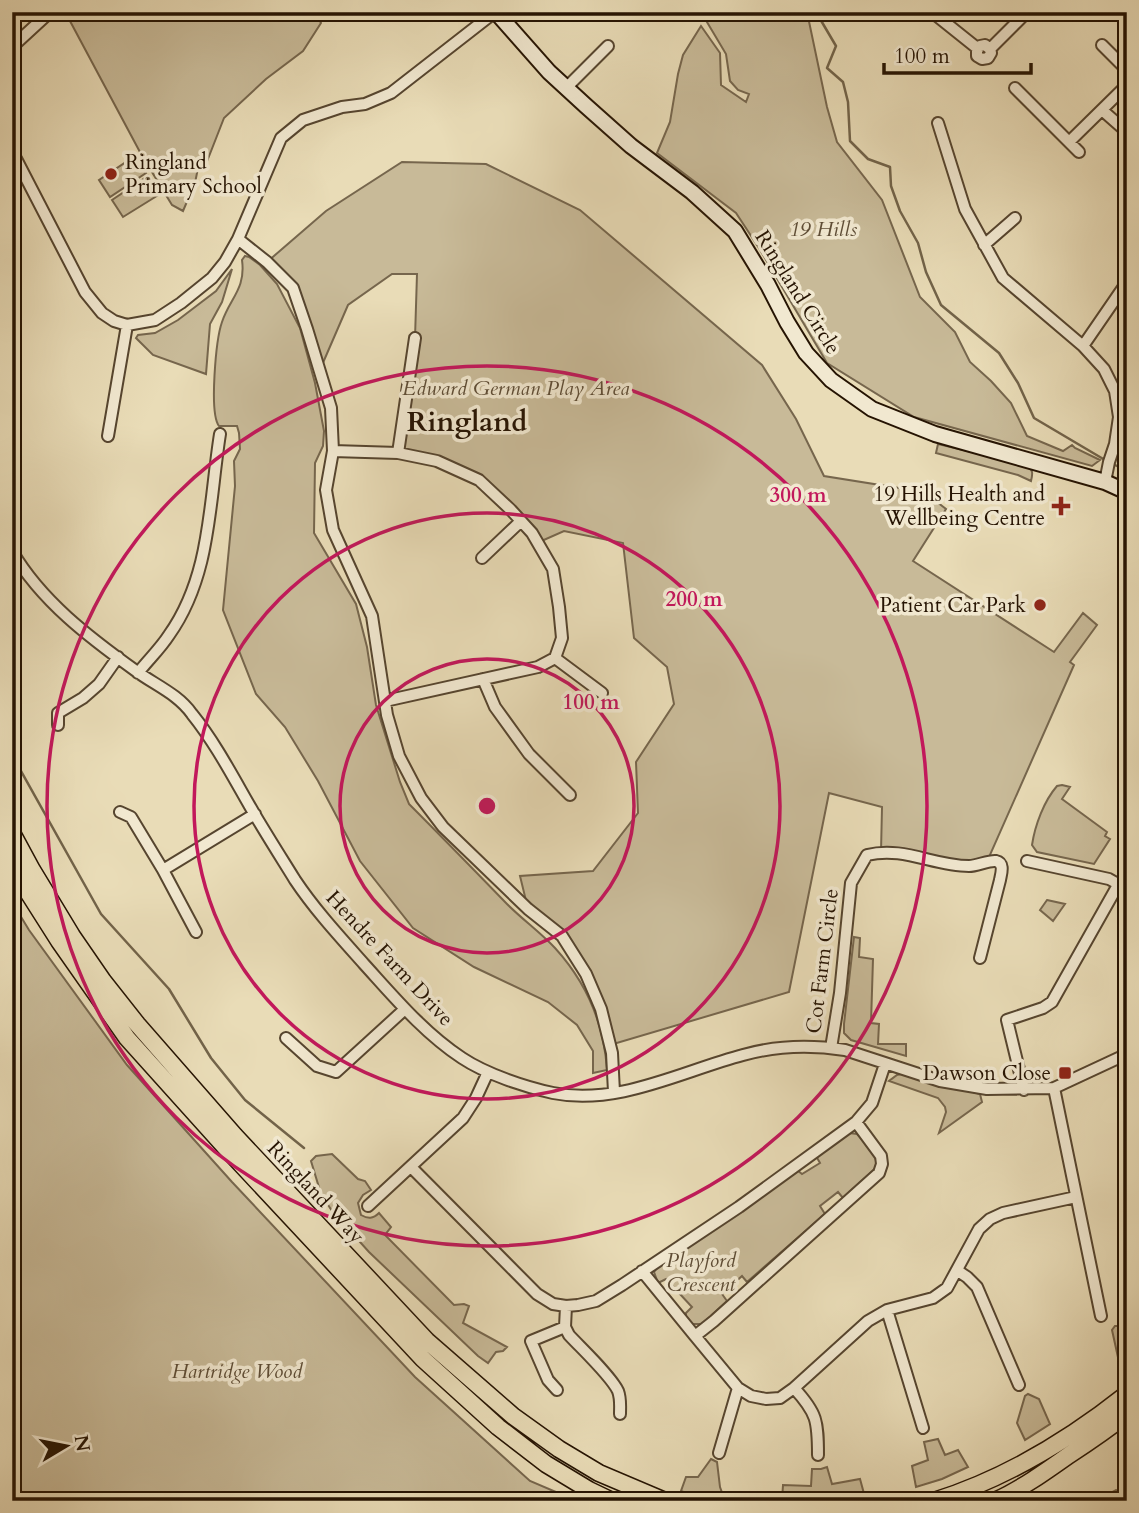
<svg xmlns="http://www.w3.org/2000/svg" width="1139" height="1513" viewBox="0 0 1139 1513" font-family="Cardo,serif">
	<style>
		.green { fill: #c8ba98; stroke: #76664d; stroke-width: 2 }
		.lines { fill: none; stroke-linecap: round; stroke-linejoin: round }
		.stream { stroke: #726349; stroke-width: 2.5 }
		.street-casing { stroke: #56452f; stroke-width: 14 }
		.secondary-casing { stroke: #251302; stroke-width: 18 }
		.primary-casing { stroke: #251302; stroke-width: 19 }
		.street { stroke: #f1e8d0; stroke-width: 10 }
		.secondary { stroke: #f1e8d0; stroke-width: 14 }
		.primary { stroke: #e9dcb7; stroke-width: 16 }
		.ring { fill: none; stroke: #c2185b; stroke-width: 3.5 }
		.poi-dot { fill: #8f2418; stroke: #f1e8d0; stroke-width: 2.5 }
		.labels { text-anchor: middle; stroke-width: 7; stroke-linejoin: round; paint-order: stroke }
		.poi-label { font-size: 21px; fill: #251302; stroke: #f1e8d0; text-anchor: end }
		.park-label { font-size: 21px; font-style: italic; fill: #5e4d36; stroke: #f1e8d0 }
		.street-label { font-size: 21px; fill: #251302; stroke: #f1e8d0 }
		.district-label { font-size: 28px; font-weight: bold; fill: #251302; stroke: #f1e8d0 }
		.centre { fill: #c2185b; stroke: #f1e8d0; stroke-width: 3.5 }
		.ring-label { font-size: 21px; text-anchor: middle; font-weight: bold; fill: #c2185b; stroke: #f1e8d0; stroke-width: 7; stroke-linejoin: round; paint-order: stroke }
	</style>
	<rect width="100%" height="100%" fill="#e9dcb7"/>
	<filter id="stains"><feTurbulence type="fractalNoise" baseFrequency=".00286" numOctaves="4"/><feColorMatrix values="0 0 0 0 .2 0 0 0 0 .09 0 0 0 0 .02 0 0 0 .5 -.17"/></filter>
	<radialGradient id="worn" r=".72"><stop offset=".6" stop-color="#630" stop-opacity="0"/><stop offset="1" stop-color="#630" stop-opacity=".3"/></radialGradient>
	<!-- green -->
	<path class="green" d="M77 12H315L321 23 303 51 266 79 224 118 206 164 199 163 195 183 183 211 172 205 141 154 70 21Z
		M701 12H807L827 107 837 142 882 200 920 297 955 332 970 362 991 381 1011 403 1027 436 1063 451 1072 445 1075 448 1100 460 1092 466 914 417 827 363 759 248 736 213 657 153 670 122 678 74 683 55 701 26 720 53 721 85 746 102 749 94 738 90 730 81 726 54Z
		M135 156 146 173 110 197 99 180Z
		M402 162 486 164 580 210 762 365 796 419 824 476 924 492 946 509 913 561 1054 652 1083 613 1097 625 1070 662 1074 665 986 864 881 852 882 807 829 793 789 992 610 1045 601 1009 562 936 528 909 520 876 593 871 638 813 636 762 674 704 667 667 634 638 623 543 564 531 537 543 479 480 398 453 415 338 417 274H392L348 305 319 372 293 288 267 262 326 211Z
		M148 176 160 194 123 217 112 200Z
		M245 256 249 257 260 265 277 284 300 328 315 383 324 431 323 446 315 463 314 533 356 604 367 647 376 705 400 782 409 804C442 837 475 871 507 904 523 920 540 932 555 948 586 982 604 1024 607 1070L593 1073V1051L577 1025 548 1002 474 967 413 928 360 861 318 781 285 727 256 694 223 610 235 486 234 461 240 449 239 433 237 426H219C209 413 216 339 222 322 230 298 246 289 242 260Z
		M232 269 222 302 210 324 206 374 153 355 136 338 138 335 155 333 178 320 216 291Z
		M938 444 1027 465C1033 470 1033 473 1031 481L1018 475 936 453Z
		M1123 450 1127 452V486L1122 483 1118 462Z
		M1062 785 1070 787 1062 799 1107 832 1105 836 1110 839 1094 864 1037 852 1032 845C1035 825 1044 801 1057 786Z
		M1047 900 1065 904 1053 921 1040 910Z
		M12 902 29 930 127 1065 232 1182 415 1377 530 1481 577 1501H12Z
		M854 937 860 938 859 957 873 959 871 1023 879 1024 878 1044H906V1056L851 1040 844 1033V1024Z
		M905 1073 980 1094 982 1102 939 1133 946 1112 945 1107 938 1098 889 1081 897 1075Z
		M849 1133 857 1134C866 1143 877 1154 877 1167L843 1198 838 1192 820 1206 825 1214 747 1282 742 1276 722 1294 727 1301 702 1324H692L686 1318V1313L692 1307 666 1279 658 1283 654 1272 660 1264 797 1170 802 1174 820 1163 816 1156Z
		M332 1154 358 1179 365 1181 371 1190 363 1195 358 1203 361 1215C368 1219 373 1219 379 1213L391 1227 385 1235 454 1305 464 1304 469 1306 463 1323 507 1347 503 1351 496 1352 488 1363 478 1356 369 1252 332 1211 321 1194 311 1161 316 1156Z
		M1115 1326H1127V1367L1121 1371 1112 1330Z
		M1028 1394 1039 1399 1050 1424 1025 1440 1017 1423 1025 1396Z
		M938 1439 945 1455 958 1450 968 1467 942 1479 916 1487 912 1466 928 1460 924 1442Z
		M711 1459 717 1462 720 1487 725 1501 704 1500 681 1491 686 1477H698Z
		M827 1467 832 1484 860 1479 866 1501H782L783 1485 811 1486 812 1469H821Z
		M1125 1485H1127V1501H1096L1116 1490 1120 1491Z"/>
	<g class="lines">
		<!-- stream -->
		<path class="stream" d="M816 12 836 46 827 68 843 82 848 102 850 141 868 159 890 167 891 186 900 211 918 243 926 272 941 305 999 353 1018 383 1034 418 1105 460
			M1111 463 1127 471
			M12 755 101 914 169 989 211 1058 245 1100 304 1148"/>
		<defs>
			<path id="street" d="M932 12 977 48
				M1102 45 1127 70
				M12 47 50 12
				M990 49 985 45 980 46 977 51V56L982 59 988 58 991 53 990 49 1027 12
				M566 88 608 46
				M1015 88 1079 152
				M1102 110 1127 132
				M938 123 965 209 1003 278 1083 346 1104 369 1115 391 1119 417 1115 444 1109 462 1105 482
				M1070 141 1127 85
				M12 151 85 292 102 313 114 321 127 325 155 320 181 303 212 278 225 262 238 239 281 138 303 120 342 107 365 104 391 93 495 12
				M238 239 267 262 293 288 307 329 331 408 333 451 326 490 333 530 372 616 387 715 399 756 421 798 443 827 528 909 562 936 586 974 601 1009 612 1053 614 1092
				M984 245 1015 218
				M1083 346 1127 282
				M108 436 127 325
				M333 451 398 453 437 461 479 480 511 510 532 533 553 569 559 607 562 638 555 658 538 667 385 701
				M398 453 415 338
				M12 551C41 601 90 638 136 671 155 685 178 694 192 714 217 745 235 781 255 815 268 837 282 859 295 880 315 910 340 937 364 964 394 997 424 1033 462 1058 486 1074 525 1087 553 1093 618 1106 682 1071 743 1055 775 1046 812 1045 845 1050L940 1081 987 1089 1054 1088 1127 1054
				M482 558 521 521
				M555 658 602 693
				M138 673C148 660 160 649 169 635 211 576 209 503 220 434
				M483 679 495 707 529 754 570 795
				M58 725V713L83 698 99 684 118 657
				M120 812 131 817 163 870 196 932
				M1027 861 1109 879 1127 889
				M163 870 255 814
				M286 1038 317 1066 336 1072 405 1009
				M831 1048 840 993 851 883 867 855C904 846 933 866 969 866 977 866 989 860 996 861 1005 863 1001 874 1000 880L980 958
				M1054 1088 1101 1316
				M1024 1090 1007 1020 1043 1008 1052 1002 1118 885
				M411 1167 537 1294 553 1304 566 1306 578 1305 596 1301 622 1285 739 1207 856 1122 872 1103 885 1064
				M368 1206 463 1118 476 1098 488 1072
				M642 1271 695 1336 714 1321 879 1173 882 1164 881 1156 856 1122
				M958 1271 967 1277 977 1287 1019 1385
				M566 1306 565 1327 569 1335C582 1349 611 1376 618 1391 621 1399 620 1406 620 1414
				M887 1310 923 1428
				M695 1336 738 1388 751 1396 766 1399 780 1398 794 1388 868 1321 887 1310 933 1298 947 1288 979 1229 990 1219 1003 1213 1076 1197
				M794 1388C817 1413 818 1421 818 1455
				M557 1390 548 1380 531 1341 565 1327
				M719 1453 738 1388"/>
			<path id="secondary" d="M496 12 549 72 586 106 631 146 692 192 735 231 768 285 787 322 806 353 831 380 872 409 935 434 1105 482 1127 492"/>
			<path id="primary" d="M12 833 32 870 72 936 103 981 137 1024 235 1136 427 1341 513 1416 559 1449 599 1473 665 1501
				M12 867 59 941 127 1038 225 1147 423 1359 498 1427 546 1464 589 1490 612 1501
				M934 1501C1005 1479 1069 1440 1127 1394
				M995 1501C1021 1489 1045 1472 1069 1455 1089 1442 1108 1429 1127 1414"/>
		</defs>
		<!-- street casing -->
		<use href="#street" class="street-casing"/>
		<!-- secondary casing -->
		<use href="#secondary" class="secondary-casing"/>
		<!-- primary casing -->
		<use href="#primary" class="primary-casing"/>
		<!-- street -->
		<use href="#street" class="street"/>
		<!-- secondary -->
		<use href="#secondary" class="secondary"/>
		<!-- primary -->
		<use href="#primary" class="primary"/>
	</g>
	<!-- distance rings -->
	<g class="ring">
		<circle cx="487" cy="806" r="147"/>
		<circle cx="487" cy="806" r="293"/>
		<circle cx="487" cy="806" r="440"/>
	</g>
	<!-- markers -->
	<g class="poi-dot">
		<circle cx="111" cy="174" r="7"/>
		<path d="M1057.5 495.5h7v7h7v7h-7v7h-7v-7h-7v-7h7z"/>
		<circle cx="1040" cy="605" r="7"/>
		<rect x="1058" y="1066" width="14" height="14" rx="3.5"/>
	</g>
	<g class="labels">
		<!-- poi labels -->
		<g class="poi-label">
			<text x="125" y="169" text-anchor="start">Ringland<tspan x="125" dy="24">Primary School</tspan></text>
			<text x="1045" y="501">19 Hills Health and<tspan x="1045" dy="24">Wellbeing Centre</tspan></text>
			<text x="1026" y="612">Patient Car Park</text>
			<text x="1051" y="1080">Dawson Close</text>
		</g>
		<!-- park labels -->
		<g class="park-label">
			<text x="823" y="236">19 Hills</text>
			<text x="516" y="395">Edward German Play Area</text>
			<text x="701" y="1267">Playford<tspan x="701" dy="24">Crescent</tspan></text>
			<text x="237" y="1378">Hartridge Wood</text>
		</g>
		<!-- street labels -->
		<g class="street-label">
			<text transform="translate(798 292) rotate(58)" y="7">Ringland Circle</text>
			<text transform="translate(390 958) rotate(47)" y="7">Hendre Farm Drive</text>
			<text transform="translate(822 961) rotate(-83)" y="7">Cot Farm Circle</text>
			<text transform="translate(316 1192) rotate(47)" y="7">Ringland Way</text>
		</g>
		<!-- district labels -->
		<g class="district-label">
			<text x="467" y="431">Ringland</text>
		</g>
	</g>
	<circle cx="487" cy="806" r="10" class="centre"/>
	<g class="ring-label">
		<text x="798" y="502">300 m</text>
		<text x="694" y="606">200 m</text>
		<text x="591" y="709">100 m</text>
	</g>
	<!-- margin -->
	<rect width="1139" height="1513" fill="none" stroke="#e9dcb7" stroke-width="42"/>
	<rect x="14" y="14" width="1111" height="1485" fill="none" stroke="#251302" stroke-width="3.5"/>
	<rect x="21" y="21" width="1097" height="1471" fill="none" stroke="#251302" stroke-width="2"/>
	<!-- north arrow -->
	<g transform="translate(66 1446) rotate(80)" stroke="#f1e8d0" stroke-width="5" paint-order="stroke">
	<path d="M0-5L12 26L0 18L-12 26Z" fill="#251302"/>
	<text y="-10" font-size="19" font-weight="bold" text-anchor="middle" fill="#251302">N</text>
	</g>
	<!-- scale -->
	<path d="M884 63v10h147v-10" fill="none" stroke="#251302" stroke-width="3.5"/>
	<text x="894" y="63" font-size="21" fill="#251302" stroke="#f1e8d0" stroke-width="5" paint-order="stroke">100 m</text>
	<rect width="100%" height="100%" filter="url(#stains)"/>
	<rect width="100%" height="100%" fill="url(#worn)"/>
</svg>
